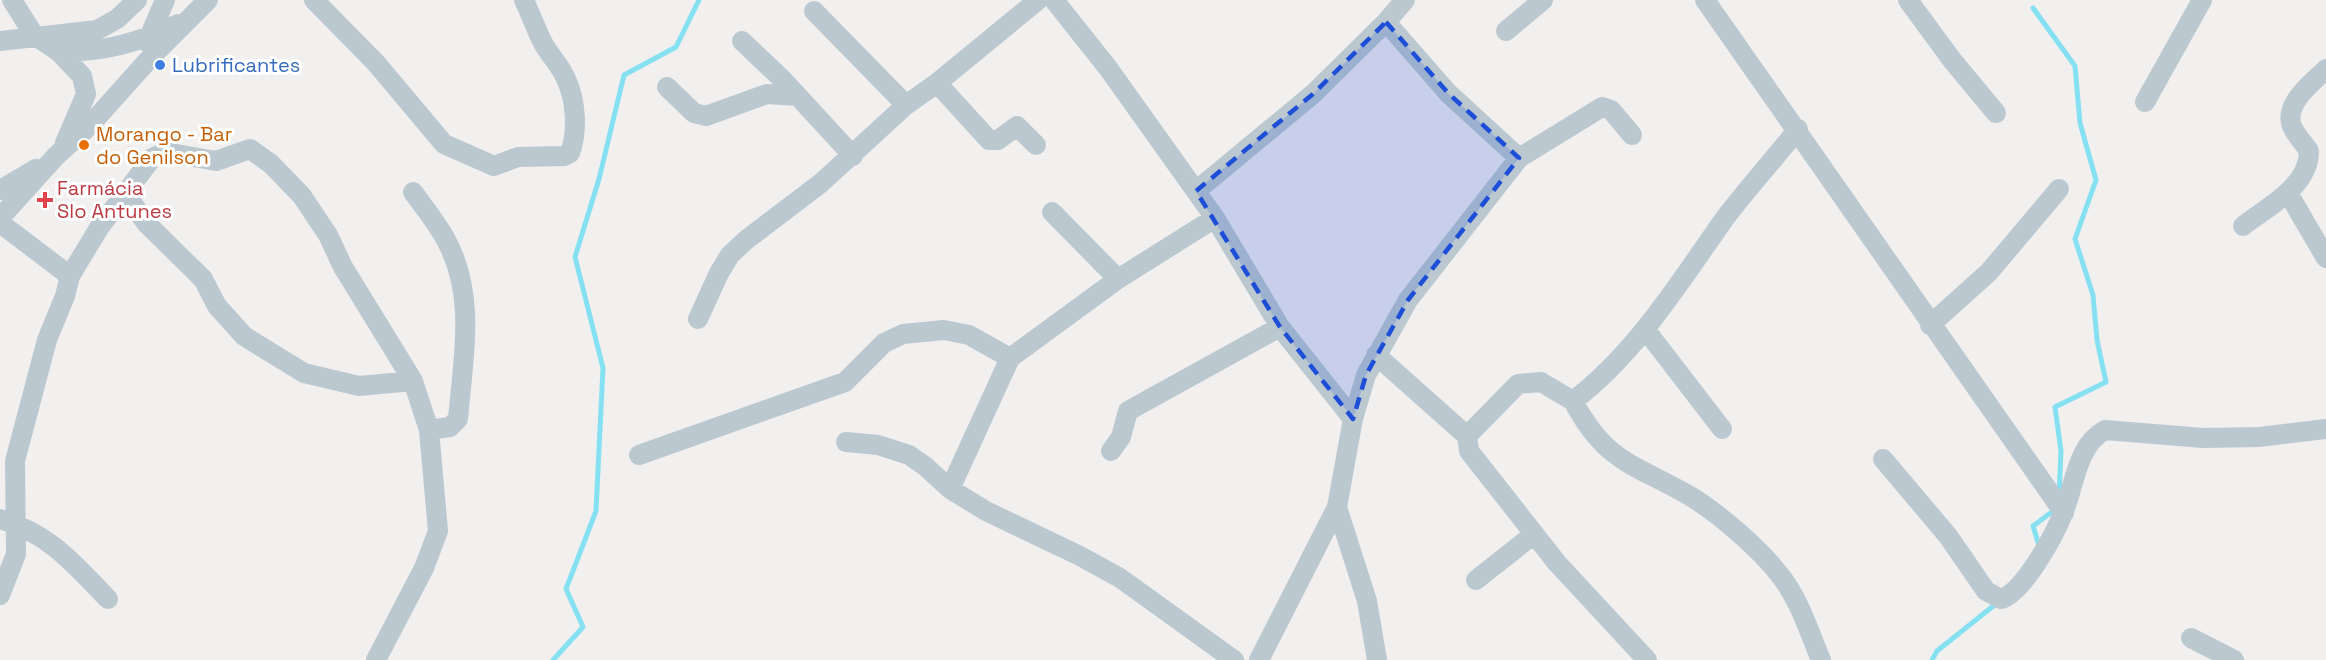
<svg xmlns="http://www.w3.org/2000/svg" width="2326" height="660" viewBox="0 0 2326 660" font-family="'Space Grotesk',sans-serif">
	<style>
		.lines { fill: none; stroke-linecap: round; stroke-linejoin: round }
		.stream { stroke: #85e1f2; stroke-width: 5 }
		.minor { stroke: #bcc8cf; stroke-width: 20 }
		.marked { fill: #1d4ed8; fill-opacity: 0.2; stroke: #1d4ed8; stroke-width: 4.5; stroke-dasharray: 12 8; stroke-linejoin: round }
		.shop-dot { fill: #3f7fe0; stroke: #fff; stroke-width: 2 }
		.food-dot { fill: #e8710a; stroke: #fff; stroke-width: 2 }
		.health-dot { fill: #e0444e; stroke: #fff; stroke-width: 2 }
		.labels { text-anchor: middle; stroke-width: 6; stroke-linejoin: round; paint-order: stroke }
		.shop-label { font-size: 20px; fill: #366cbe; stroke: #fff; text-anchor: start }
		.food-label { font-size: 20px; fill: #c56008; stroke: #fff; text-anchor: start }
		.health-label { font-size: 20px; fill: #be3a42; stroke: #fff; text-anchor: start }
	</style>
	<rect width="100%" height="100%" fill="#f2efef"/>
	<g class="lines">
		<!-- stream -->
		<path class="stream" d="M2033 8 2075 66 2080 123 2096 180 2075 239 2093 295 2097 340 2106 382 2055 407 2061 451 2059 496
			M2040 549 2033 526 2057 508
			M553 660 583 627 566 589 596 511 603 368 575 257 599 179 624 75 676 47 699 0
			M1932 660 1937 651 1997 603"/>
		<!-- minor -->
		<path class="minor" d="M12 0 34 35 59 52 82 76 86 94 65 143
			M314 0 376 63 444 144 494 166 518 157 564 156 570 153C578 131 576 100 566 79 561 66 550 56 543 43 536 29 531 15 524 0
			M1054 0 1108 68 1215 218 1280 327 1353 419 1337 507 1259 660
			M1705 0 2064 513
			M1908 0 1952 60 1996 113
			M814 11 906 105
			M1506 31 1543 0
			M0 41 97 30 117 19 137 0
			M742 41 783 80 853 156
			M147 42 165 0
			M59 52C106 52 136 43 178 24
			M937 83 989 140H998L1017 126 1036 145
			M667 87 694 113 706 116 767 94 798 96
			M2145 102 2202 0
			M1519 158 1602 107 1611 110 1632 135
			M0 190 36 169
			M1196 191 1313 94 1386 22 1405 0
			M413 192C424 207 436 222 445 238 477 295 463 358 458 419L450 427 429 430
			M2288 193 2326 258
			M126 194 146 223 203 279 217 306 244 336 304 373 359 386 413 381
			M1052 212 1118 279
			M0 218 56 156 90 125 151 57 208 0
			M0 223 70 276
			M2243 226C2268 206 2309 187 2309 151 2304 143 2293 133 2291 123 2286 102 2313 82 2326 69
			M698 319 719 273 730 255 746 240 821 183 906 105 937 83 1038 0
			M1930 325 1989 272 2059 189
			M1645 329 1722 429
			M1376 355 1467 436 1469 451 1557 563 1647 660
			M1573 401C1607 464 1633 463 1690 496 1718 513 1759 548 1779 574 1799 598 1809 632 1821 660
			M1353 419 1366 375 1408 300 1519 158 1448 93 1386 22
			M1467 436 1518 384 1541 382 1573 401C1637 352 1679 283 1725 218 1748 188 1774 159 1798 129
			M846 442 878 445 909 455 925 466 950 489 986 511 1080 556 1120 578 1234 660
			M1111 451 1121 437 1128 411 1280 327
			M639 455 845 382 884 343 903 334 944 330 969 335 1010 358 1118 279 1215 218
			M1883 459 1948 536 1986 591 2001 599C2024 592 2055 534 2064 511 2075 484 2077 445 2105 430L2203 438 2259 437 2326 429
			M950 489 1010 358
			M1337 507 1367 601 1377 660
			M0 519C50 534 73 563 108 599
			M1476 580 1533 535
			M0 595 16 554 15 461 47 340 65 296 70 276 99 228 152 158 165 152 216 161 250 149 271 164 302 196 328 235 343 267 413 381 429 430 438 531 424 568 376 660
			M2191 638 2234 660"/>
	</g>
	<!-- marked area -->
	<path class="marked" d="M1386 22 1448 93 1519 158 1408 300 1366 375 1353 419 1280 327 1196 191 1313 94Z"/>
	<!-- markers -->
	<circle class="shop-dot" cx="160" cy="65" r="6"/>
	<circle class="food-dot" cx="84" cy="145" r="6"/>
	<path class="health-dot" d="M42 191h6v6h6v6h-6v6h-6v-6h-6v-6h6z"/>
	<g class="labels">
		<!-- shop labels -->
		<g class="shop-label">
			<text x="172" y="72">Lubrificantes</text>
		</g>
		<!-- food labels -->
		<g class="food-label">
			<text x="96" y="141">Morango - Bar<tspan x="96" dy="23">do Genilson</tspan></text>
		</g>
		<!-- health labels -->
		<g class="health-label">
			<text x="57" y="195">Farmácia<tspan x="57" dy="23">Slo Antunes</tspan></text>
		</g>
	</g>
</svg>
